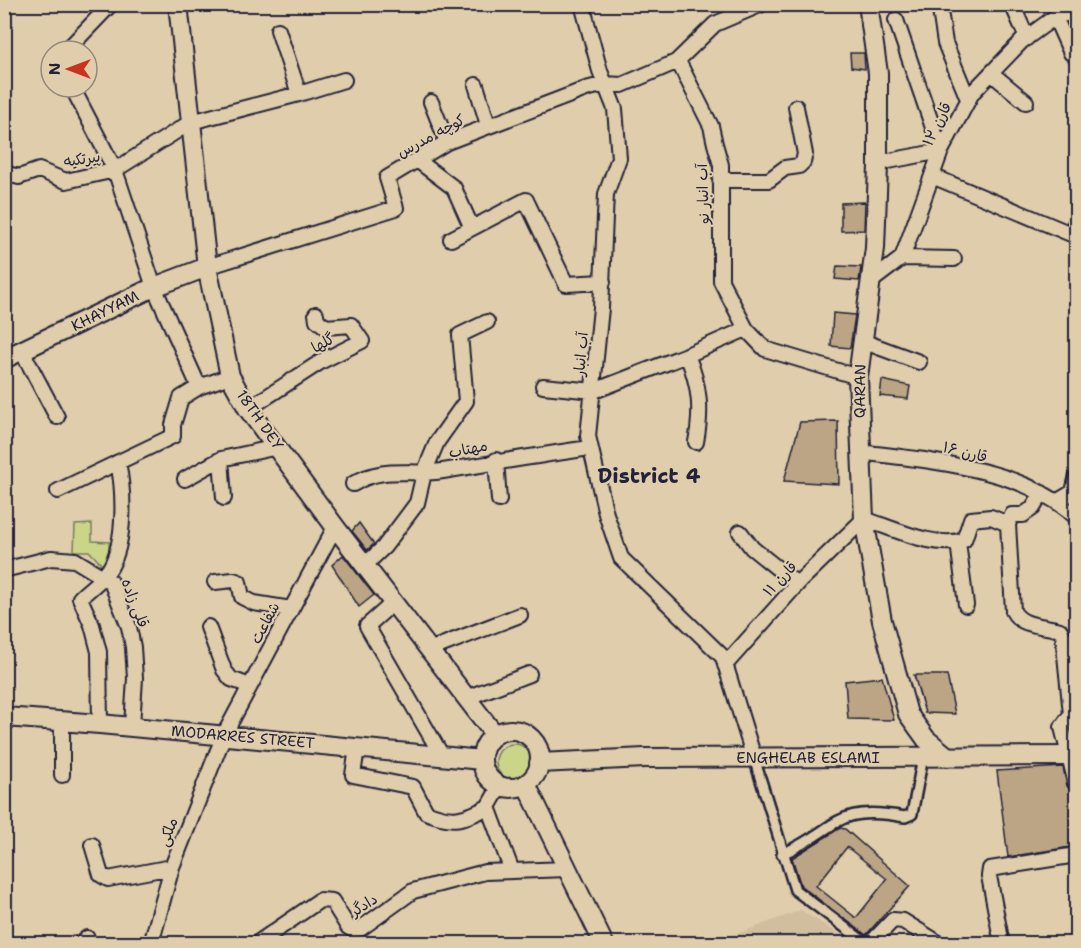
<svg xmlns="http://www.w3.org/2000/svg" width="1081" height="948" viewBox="0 0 1081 948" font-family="'Shantell Sans','Playpen Sans Arabic',sans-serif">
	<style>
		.built { fill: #d1be9e }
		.green { fill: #cbd588; stroke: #767c62; stroke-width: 1.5 }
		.building { fill: #bca585; stroke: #22223b; stroke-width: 1.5; fill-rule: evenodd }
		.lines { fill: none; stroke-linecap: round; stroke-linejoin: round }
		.pedestrian-casing { stroke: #22223b; stroke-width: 14 }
		.minor-casing { stroke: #22223b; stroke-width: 18 }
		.secondary-casing { stroke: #22223b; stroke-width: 22 }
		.pedestrian { stroke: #e0cdab; stroke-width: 9 }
		.minor { stroke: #e0cdab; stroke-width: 14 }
		.secondary { stroke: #e0cdab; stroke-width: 18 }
		.labels { text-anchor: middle; stroke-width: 4.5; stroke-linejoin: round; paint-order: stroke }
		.street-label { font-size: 15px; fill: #22223b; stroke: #e0cdab }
		.district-label { font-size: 21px; font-weight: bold; fill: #22223b; stroke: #e0cdab }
	</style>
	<rect width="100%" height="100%" fill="#e0cdab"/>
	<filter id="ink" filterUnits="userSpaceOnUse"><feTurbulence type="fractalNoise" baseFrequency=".0167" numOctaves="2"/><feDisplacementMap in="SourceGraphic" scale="12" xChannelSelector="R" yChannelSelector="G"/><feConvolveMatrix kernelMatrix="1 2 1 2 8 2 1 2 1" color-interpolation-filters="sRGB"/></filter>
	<g filter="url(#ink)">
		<!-- built -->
		<path class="built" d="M801 910 853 943H713Z"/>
		<!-- green -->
		<path class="green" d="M92 524V541L109 542V565L104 567 89 551H74L75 525Z
			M496 762a18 18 0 1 1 36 0a18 18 0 1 1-36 0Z"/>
		<!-- building -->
		<path class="building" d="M850 53H864L865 69 851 67Z
			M865 202 864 230 841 231V203Z
			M837 266 861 267 859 281 835 279Z
			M833 313 855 315 850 348 831 346Z
			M882 380 910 386 908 399 880 396Z
			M838 421 839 484 784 481 800 422Z
			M359 523 374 544 367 550 352 531Z
			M343 555 374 595 359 607 332 565Z
			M914 675H947L955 714 925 713Z
			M882 677 894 720 848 719 845 681Z
			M1063 767 1067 786 1072 792 1077 846 1008 857 997 771Z
			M840 828 845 829 910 886 866 935 801 886 792 858ZM847 847 887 879 856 918 816 886Z"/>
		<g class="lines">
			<defs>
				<path id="pedestrian" d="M754 758 795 890 867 944
					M782 854C839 829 833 804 905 817L912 814 923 757"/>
				<path id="minor" d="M582 4 600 71 615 109 619 158 606 194 601 308 588 436 606 514 621 558 723 657 754 758
					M939 4 945 43 968 99
					M1012 4 1027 38
					M1055 17 1071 53 1076 56
					M896 20 941 151
					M278 30 299 94
					M66 51 111 4
					M678 61 711 126 715 144 721 165V281L746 329 765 349 858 377
					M991 73 1026 102
					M476 85 488 125
					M72 87 115 170 154 287 199 387
					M431 102 447 142
					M417 160 454 188 471 226
					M878 163 941 151
					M4 173 19 177 39 170 66 181 115 170 191 122 299 94 344 80
					M932 176 1071 234 1076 222
					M720 180H769L785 168 799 166 803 162 805 154 796 107
					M451 239 526 200 566 284 603 282
					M902 258 954 259
					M207 267 396 208 387 178 447 142 586 89 605 84 622 85 676 62 715 24 762 4
					M869 283 902 258 941 151 972 93 1022 41 1055 17 1076 11
					M862 341 919 362
					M22 351 57 417
					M687 355C700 386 702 410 696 442
					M543 386 594 391 687 355 746 329
					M248 409 322 361 362 341 351 325 326 327 317 320 316 314
					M860 452C930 461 1022 467 1076 517
					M221 459 278 447
					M496 460 499 500
					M185 479 221 459 224 498
					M353 484C384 465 410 476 443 471 492 463 541 455 590 448
					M58 491 173 436V425L181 398 199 387 230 376
					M1058 501 1073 492 1076 479
					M1008 524 1013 611C1021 627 1044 625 1060 630L1063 635 1071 714 1062 727 1076 784
					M1008 524 1012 515H1023L1033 508 1042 493
					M740 532 752 548 797 584
					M958 542 966 605
					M364 566 384 547 417 503 424 473 437 442 466 401 460 335 487 322
					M4 570 51 558 75 560 111 582 129 627 133 647 135 678 132 726
					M215 582 233 580 239 582 242 597 254 603 291 609
					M393 603 367 626 442 756
					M208 627 224 670 231 679 250 686
					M429 650 520 615
					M725 665 800 581 864 519C893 528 933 549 964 540L971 519 991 517 1008 524
					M466 698 529 674
					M62 721V775
					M100 724 99 652 92 625 80 598C90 588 103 580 110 568 126 541 124 491 118 462
					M357 748 353 775 413 787 426 812C452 823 464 820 488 807
					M488 807 512 871 568 869
					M488 807 500 786
					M92 845 101 875 108 879 172 867
					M4 941 8 944
					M80 944 87 938
					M151 944 172 867 224 735 335 527
					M256 944 320 900 332 901 348 927 353 930 360 929 413 891 485 872 512 871
					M870 944 893 920 903 921 940 944
					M1002 944 989 876 990 869 1076 855"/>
				<path id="secondary" d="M178 4 207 267 230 376 248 409 336 528 495 735
					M868 4 878 73V166L875 248 858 377 864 519 882 621 908 714 926 739 948 757
					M4 359 154 287 207 267
					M4 717 100 724 482 760
					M482 759a29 29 0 1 1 58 0a29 29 0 1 1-58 0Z
					M539 763 645 758 1076 756
					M526 784 604 944"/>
			</defs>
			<!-- pedestrian casing -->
			<use href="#pedestrian" class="pedestrian-casing"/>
			<!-- minor casing -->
			<use href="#minor" class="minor-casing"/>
			<!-- secondary casing -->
			<use href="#secondary" class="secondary-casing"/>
			<!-- pedestrian -->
			<use href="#pedestrian" class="pedestrian"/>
			<!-- minor -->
			<use href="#minor" class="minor"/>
			<!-- secondary -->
			<use href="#secondary" class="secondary"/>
		</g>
	</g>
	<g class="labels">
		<!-- street labels -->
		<g class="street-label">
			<text transform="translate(937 124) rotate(-64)" y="5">قارن ۱۲</text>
			<text transform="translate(431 136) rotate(-28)" y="5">کوچه مدرس</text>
			<text transform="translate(82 159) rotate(-9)" y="5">پیرتکیه</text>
			<text transform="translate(703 194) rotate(-92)" y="5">آب انبار نو</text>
			<text transform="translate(105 311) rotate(-26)" y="5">KHAYYAM</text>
			<text transform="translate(323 343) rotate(-29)" y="5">گلها</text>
			<text transform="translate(581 354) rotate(-85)" y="5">آب انبار</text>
			<text transform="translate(860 391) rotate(-89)" y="5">QARAN</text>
			<text transform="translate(260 420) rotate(55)" y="5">18TH DEY</text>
			<text transform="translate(468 449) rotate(-11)" y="5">مهتاب</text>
			<text transform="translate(965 452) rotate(14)" y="5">قارن ۱۶</text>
			<text transform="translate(780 579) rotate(-47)" y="5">قارن ۱۱</text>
			<text transform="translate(135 603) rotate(69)" y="5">قلی زاده</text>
			<text transform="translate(265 623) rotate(-62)" y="5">شفاعت</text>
			<text transform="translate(243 737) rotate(5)" y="5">MODARRES STREET</text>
			<text x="808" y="763">ENGHELAB ESLAMI</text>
			<text transform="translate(168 832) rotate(-68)" y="5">ملکی</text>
			<text transform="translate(364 905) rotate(-33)" y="5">دادگر</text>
		</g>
		<!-- district labels -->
		<g class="district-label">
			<text x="649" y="483">District 4</text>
		</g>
	</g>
	<!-- margin -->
	<rect width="1081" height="948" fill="none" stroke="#e0cdab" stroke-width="24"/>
	<rect x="12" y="12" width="1057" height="924" fill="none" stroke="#22223b" stroke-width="2" filter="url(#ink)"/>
	<!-- north arrow -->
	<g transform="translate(69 69) rotate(270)"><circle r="28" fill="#e0cdab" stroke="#94897e" stroke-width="1.5"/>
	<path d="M0-4.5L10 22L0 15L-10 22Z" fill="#c8321e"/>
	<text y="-9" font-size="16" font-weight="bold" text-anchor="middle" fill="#22223b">N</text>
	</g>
</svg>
